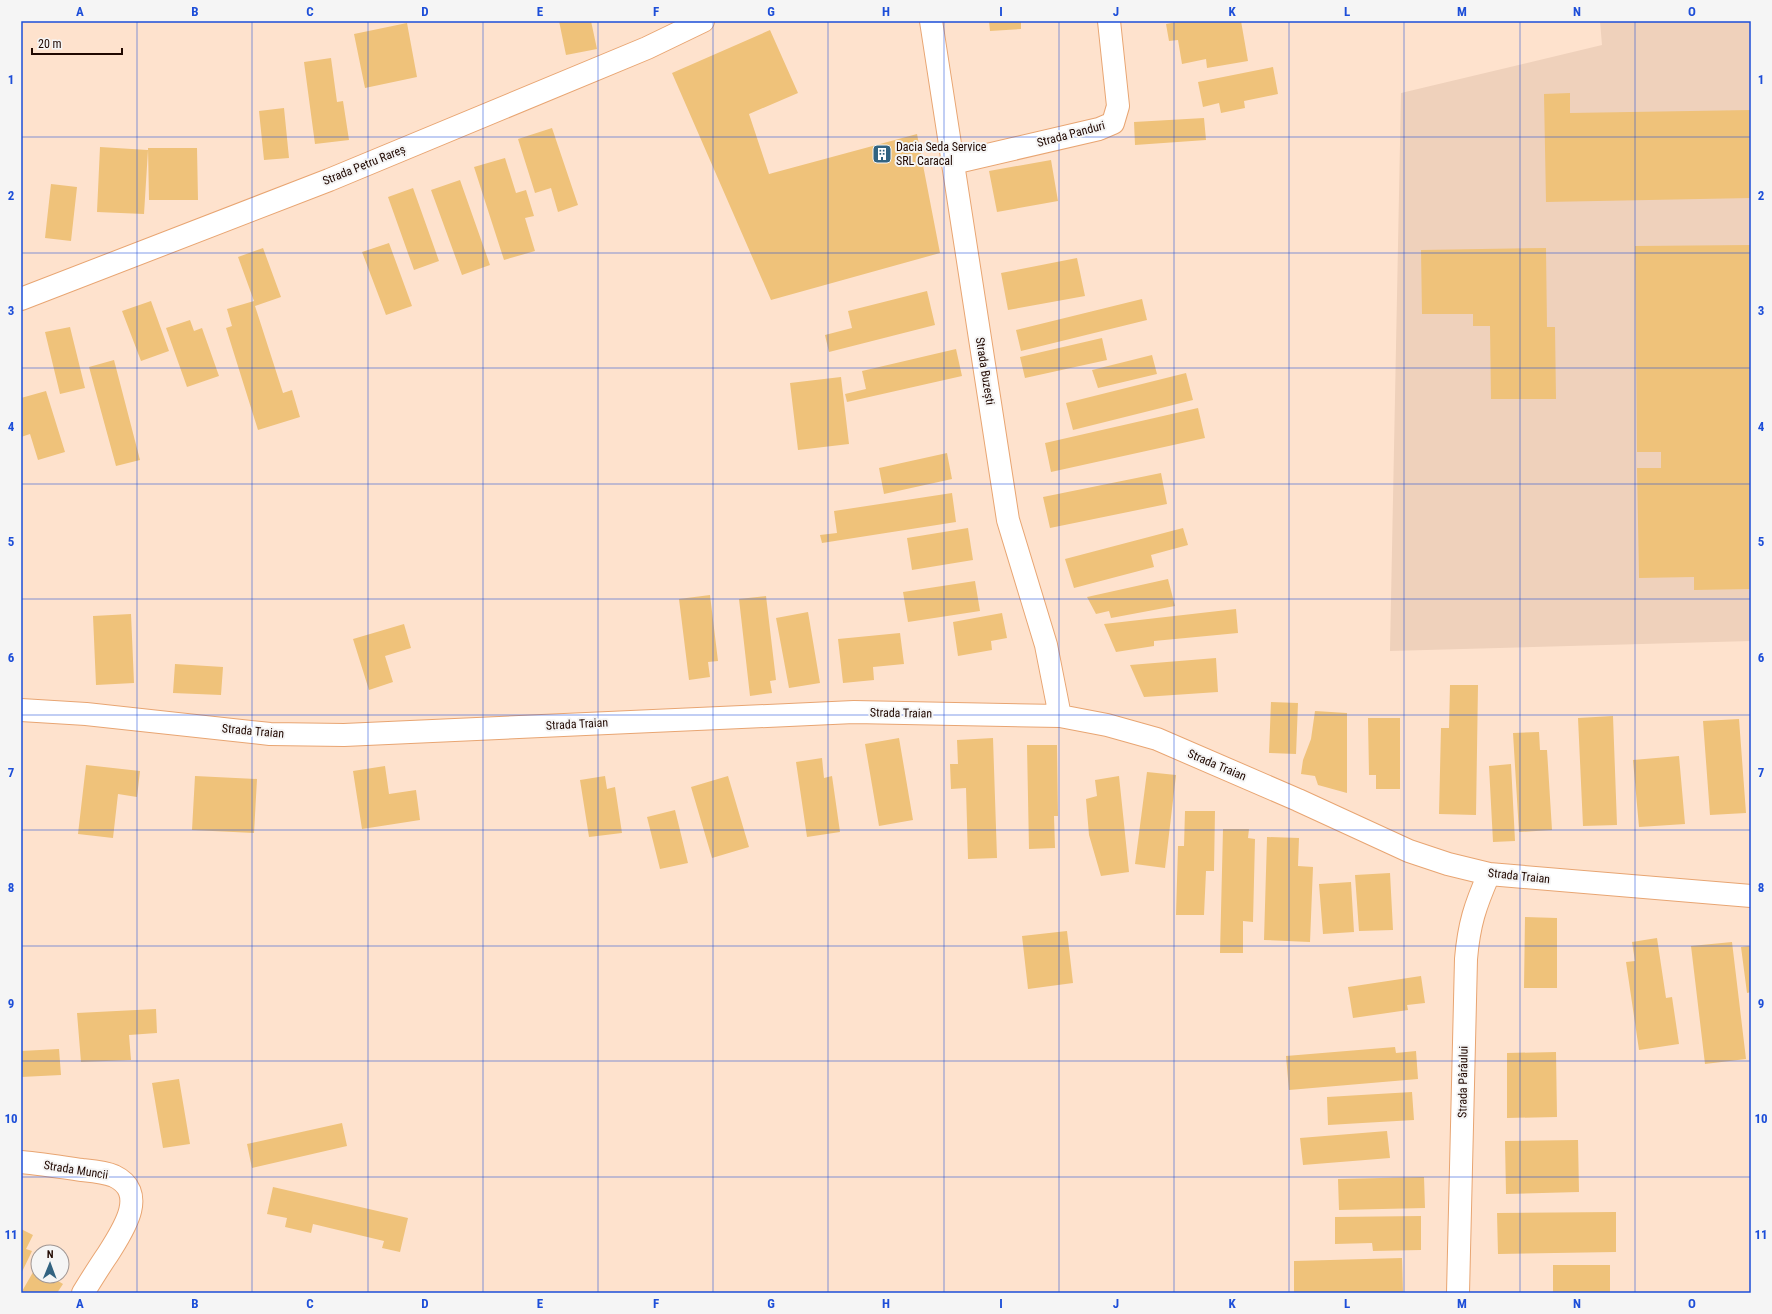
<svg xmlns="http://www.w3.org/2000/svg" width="1772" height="1314" viewBox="0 0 1772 1314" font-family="'Roboto Condensed',sans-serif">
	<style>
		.built { fill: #efd1bb }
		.building { fill: #efc27a }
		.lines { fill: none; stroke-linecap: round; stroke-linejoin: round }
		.street-casing { stroke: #e8a572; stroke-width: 24 }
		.street { stroke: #fff; stroke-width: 22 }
		.grid { fill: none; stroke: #1d4ed8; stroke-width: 1; stroke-opacity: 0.55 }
		.labels { text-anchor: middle; stroke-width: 4; stroke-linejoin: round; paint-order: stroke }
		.street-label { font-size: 12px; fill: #200800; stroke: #f5f5f5 }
		.poi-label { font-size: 12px; fill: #200800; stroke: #f5f5f5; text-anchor: start }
		.neatline { fill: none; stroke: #1d4ed8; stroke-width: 1.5 }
		.grid-label { font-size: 13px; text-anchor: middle; font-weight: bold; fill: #1d4ed8 }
	</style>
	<rect width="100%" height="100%" fill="#fee2cd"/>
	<!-- built -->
	<path class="built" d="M1600 21H1751V641L1390 651 1401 93 1602 45Z"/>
	<!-- building -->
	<path class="building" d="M559 21H591L597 49 566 55Z
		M989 21H1021V29L990 31Z
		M1183 21H1241L1248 61 1207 68 1206 59 1182 64 1178 40 1169 41 1166 24Z
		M407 23 417 77 365 88 354 34Z
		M770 30 798 93 749 114 769 174 917 134 940 253 771 300 672 73Z
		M331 58 337 102 343 101 349 140 315 144 304 62Z
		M1273 67 1278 94 1244 101 1245 108 1221 113 1219 103 1203 107 1198 82Z
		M1570 93V113L1751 110V198L1546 202 1544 94Z
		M284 108 289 158 264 160 259 111Z
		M1204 118 1206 140 1135 145 1134 122Z
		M552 128 578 205 558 212 551 188 535 193 518 139Z
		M100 147 148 150 144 214 97 212Z
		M148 148H197L198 200H149Z
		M505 158 516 193 526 190 534 216 525 218 535 251 504 260 474 167Z
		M1051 160 1058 201 997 212 989 171Z
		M460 180 490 265 462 275 431 190Z
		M51 184 77 187 71 241 45 238Z
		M413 188 439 261 414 270 388 197Z
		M389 243 412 306 386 315 362 252Z
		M1751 245V589L1694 590V577L1639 578 1637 468H1661V452H1637L1635 246Z
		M263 248 281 297 255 306 283 393 292 390 300 417 258 430 226 328 232 326 227 309 254 301 238 257Z
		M1546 248 1547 327H1555L1556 399H1491L1490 326H1473V314H1422L1421 250Z
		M1077 258 1085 296 1008 310 1001 273Z
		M927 291 935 325 829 352 825 335 852 328 848 311Z
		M1142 299 1147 320 1021 351 1016 330Z
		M151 301 169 351 141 361 122 311Z
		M190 320 194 331 202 328 219 376 187 387 166 328Z
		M70 327 85 388 60 394 45 332Z
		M1102 338 1107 360 1025 378 1020 357Z
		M956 349 962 376 847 402 845 394 866 389 862 371Z
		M1152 355 1157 374 1098 388 1092 370Z
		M114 360 140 460 116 466 89 367Z
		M1186 373 1193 400 1073 430 1066 403Z
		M841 377 849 444 798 450 790 383Z
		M46 391 65 452 38 460 30 434 21 437V398Z
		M1198 408 1205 438 1051 472 1045 443Z
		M947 453 952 479 884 494 879 468Z
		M1161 473 1167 504 1050 528 1043 497Z
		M952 493 956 522 822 543 820 535 837 533 834 511Z
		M968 528 973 560 912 570 907 538Z
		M1183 528 1188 545 1151 555 1154 567 1074 588 1065 559Z
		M1168 579 1175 606 1111 618 1109 611 1096 614 1087 597Z
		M975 581 980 611 908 622 903 592Z
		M710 595 718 661 708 662 710 677 689 680 679 599Z
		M766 596 776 680 770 681 772 693 750 696 739 599Z
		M1236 609 1238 633 1154 641V646L1116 652 1104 624Z
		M808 612 820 683 789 688 776 618Z
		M1002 613 1007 638 991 641 992 650 958 656 953 622Z
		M131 614 134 683 96 685 93 616Z
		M404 624 411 648 385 656 393 682 369 690 353 639Z
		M900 633 904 664 873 667 874 680 843 683 838 639Z
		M1216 658 1218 692 1144 697 1130 665Z
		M175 664 223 667 221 695 173 693Z
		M1450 685H1478L1476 815 1439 814 1441 728H1449Z
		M1271 702 1298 703 1296 754 1269 753Z
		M1315 711 1347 713V793L1318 785 1315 776 1301 774 1303 760 1311 739Z
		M1613 716 1617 825 1583 826 1578 718Z
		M1368 718H1400V789H1376V775H1369Z
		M1739 719 1746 813 1710 815 1703 721Z
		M1539 732 1540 750H1547L1552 830 1519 832 1513 733Z
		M899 738 913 820 879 826 865 744Z
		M993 738 997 858 968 859 966 788 951 789 950 764H958L957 740Z
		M1027 745H1057L1058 816H1054L1055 848 1029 849Z
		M1679 756 1685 824 1639 827 1633 760Z
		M822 758 824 778 832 776 840 832 807 837 796 762Z
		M1511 764 1515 841 1493 842 1489 766Z
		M86 765 140 771 137 797 118 794 113 838 78 834Z
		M385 766 389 794 416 790 420 820 362 829 353 771Z
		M1147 772 1176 775 1165 868 1135 864Z
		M195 776 257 779 254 833 192 830Z
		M605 776 607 789 615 787 622 833 589 837 580 780Z
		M728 776 749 847 712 858 691 787Z
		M1119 776 1129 872 1101 876 1089 835 1086 799 1097 796 1095 780Z
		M675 810 688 863 660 869 647 817Z
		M1185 811H1215L1214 871H1206L1204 915H1176L1178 846H1184Z
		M1223 829H1249L1248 838 1255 839 1253 922 1243 921V953H1220Z
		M1267 837 1299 838 1298 866 1313 867 1310 942 1264 940Z
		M1390 873 1393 930 1359 931 1355 875Z
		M1351 882 1354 932 1323 934 1319 884Z
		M1525 917 1557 918V988H1524Z
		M1067 931 1073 983 1028 989 1022 936Z
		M1657 938 1666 998 1672 997 1679 1044 1639 1050 1626 962 1635 961 1632 942Z
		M1732 942 1746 1059 1705 1064 1691 946Z
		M1751 946V992L1747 993 1741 947Z
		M1421 976 1425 1003 1407 1005 1408 1010 1353 1018 1348 987Z
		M156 1009 157 1033 129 1035 131 1060 81 1062 77 1013Z
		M1395 1047 1396 1053 1416 1051 1418 1079 1289 1090 1286 1056Z
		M59 1049 61 1075 21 1077V1051Z
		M1556 1052 1557 1117 1507 1118V1053Z
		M179 1079 190 1144 163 1148 152 1083Z
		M1412 1092 1414 1120 1328 1125 1327 1097Z
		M342 1123 347 1146 252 1168 247 1144Z
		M1387 1131 1390 1158 1303 1165 1300 1138Z
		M1578 1140 1579 1192 1506 1194 1505 1141Z
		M1424 1177 1425 1208 1339 1210 1338 1179Z
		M273 1187 408 1218 400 1252 382 1248 384 1241 313 1224 311 1233 285 1227 287 1218 267 1214Z
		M1616 1212V1252L1498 1254 1497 1213Z
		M1421 1216V1250L1373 1251 1372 1243 1335 1244V1217Z
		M21 1229 33 1235 26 1249 32 1251 21 1274Z
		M1402 1258 1403 1292 1294 1293V1261Z
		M1553 1265H1610V1293H1553Z
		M36 1267 38 1268V1276H50L63 1284 57 1293H21Z"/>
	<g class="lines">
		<defs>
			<path id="street" d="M931 21 1008 520 1046 645 1060 716
				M953 163 1099 129 1113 123 1118 106 1109 21
				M21 299 329 180 647 48 703 21
				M21 710 86 714 270 734 344 735 854 712 1060 716 1107 725 1157 739 1298 800 1409 851 1448 864 1489 874 1751 896
				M21 1162C41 1164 61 1167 82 1170 92 1171 105 1172 114 1176 150 1193 121 1233 108 1254 99 1267 91 1280 83 1293
				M1458 1293 1466 959C1469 924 1475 906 1489 874"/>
		</defs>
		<!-- street casing -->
		<use href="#street" class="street-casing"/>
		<!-- street -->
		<use href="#street" class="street"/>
	</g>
	<!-- grid -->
	<path class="grid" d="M137 21V1293M252 21V1293M368 21V1293M483 21V1293M598 21V1293M713 21V1293M828 21V1293M944 21V1293M1059 21V1293M1174 21V1293M1289 21V1293M1404 21V1293M1520 21V1293M1635 21V1293M21 137H1751M21 253H1751M21 368H1751M21 484H1751M21 599H1751M21 715H1751M21 830H1751M21 946H1751M21 1061H1751M21 1177H1751"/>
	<!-- icons -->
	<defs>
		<symbol id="building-square" viewBox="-11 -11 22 22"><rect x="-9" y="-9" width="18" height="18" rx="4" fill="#326381" stroke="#f5f5f5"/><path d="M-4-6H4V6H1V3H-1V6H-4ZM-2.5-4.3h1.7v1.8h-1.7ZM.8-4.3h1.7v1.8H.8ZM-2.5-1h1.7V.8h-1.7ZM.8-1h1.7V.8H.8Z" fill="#fff"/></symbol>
	</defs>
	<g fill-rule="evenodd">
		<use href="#building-square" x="871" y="143" width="22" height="22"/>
	</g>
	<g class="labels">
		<!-- street labels -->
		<g class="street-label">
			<text transform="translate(1071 134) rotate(-15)" y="4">Strada Panduri</text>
			<text transform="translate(364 165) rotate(-22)" y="4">Strada Petru Rareș</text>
			<text transform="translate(985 371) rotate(81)" y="4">Strada Buzești</text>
			<text transform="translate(901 713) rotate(1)" y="4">Strada Traian</text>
			<text transform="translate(577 724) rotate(-3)" y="4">Strada Traian</text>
			<text transform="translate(253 731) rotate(5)" y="4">Strada Traian</text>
			<text transform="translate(1217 765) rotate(23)" y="4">Strada Traian</text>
			<text transform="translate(1519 876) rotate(6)" y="4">Strada Traian</text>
			<text transform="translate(1463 1082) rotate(-89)" y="4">Strada Pârâului</text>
			<text transform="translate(76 1170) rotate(9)" y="4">Strada Muncii</text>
		</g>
		<!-- poi labels -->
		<g class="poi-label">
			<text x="896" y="151">Dacia Seda Service<tspan x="896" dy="14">SRL Caracal</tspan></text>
		</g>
	</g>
	<!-- border -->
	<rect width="1772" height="1314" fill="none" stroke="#f5f5f5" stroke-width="44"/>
	<!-- north arrow -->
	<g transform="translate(50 1264) rotate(1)"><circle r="19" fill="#f5f5f5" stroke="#a09693"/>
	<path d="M0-3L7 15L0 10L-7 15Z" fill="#326381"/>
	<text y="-6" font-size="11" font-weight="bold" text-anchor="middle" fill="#200800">N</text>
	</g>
	<!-- scale -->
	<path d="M32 48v6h90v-6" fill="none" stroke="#200800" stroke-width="2"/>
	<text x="38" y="48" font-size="12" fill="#200800" stroke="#f5f5f5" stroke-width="3" paint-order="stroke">20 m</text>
	<rect x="22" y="22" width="1728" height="1270" class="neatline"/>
	<g class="grid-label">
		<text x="80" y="16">A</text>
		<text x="195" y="16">B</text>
		<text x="310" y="16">C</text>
		<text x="425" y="16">D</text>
		<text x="540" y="16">E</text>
		<text x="656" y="16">F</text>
		<text x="771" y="16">G</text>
		<text x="886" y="16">H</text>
		<text x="1001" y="16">I</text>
		<text x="1116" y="16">J</text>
		<text x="1232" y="16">K</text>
		<text x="1347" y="16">L</text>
		<text x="1462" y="16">M</text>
		<text x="1577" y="16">N</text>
		<text x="1692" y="16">O</text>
		<text x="11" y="84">1</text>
		<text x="1761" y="84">1</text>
		<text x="11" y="200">2</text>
		<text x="1761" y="200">2</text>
		<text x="11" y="315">3</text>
		<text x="1761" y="315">3</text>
		<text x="11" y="431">4</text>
		<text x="1761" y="431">4</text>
		<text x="11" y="546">5</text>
		<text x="1761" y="546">5</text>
		<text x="11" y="662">6</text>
		<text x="1761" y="662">6</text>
		<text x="11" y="777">7</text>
		<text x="1761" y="777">7</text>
		<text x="11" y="892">8</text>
		<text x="1761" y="892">8</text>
		<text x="11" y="1008">9</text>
		<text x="1761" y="1008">9</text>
		<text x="11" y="1123">10</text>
		<text x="1761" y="1123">10</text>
		<text x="11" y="1239">11</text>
		<text x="1761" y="1239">11</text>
		<text x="80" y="1308">A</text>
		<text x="195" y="1308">B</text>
		<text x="310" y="1308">C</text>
		<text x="425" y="1308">D</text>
		<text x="540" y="1308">E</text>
		<text x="656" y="1308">F</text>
		<text x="771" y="1308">G</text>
		<text x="886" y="1308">H</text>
		<text x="1001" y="1308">I</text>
		<text x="1116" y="1308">J</text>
		<text x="1232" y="1308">K</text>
		<text x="1347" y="1308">L</text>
		<text x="1462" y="1308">M</text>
		<text x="1577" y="1308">N</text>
		<text x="1692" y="1308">O</text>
	</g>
</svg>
